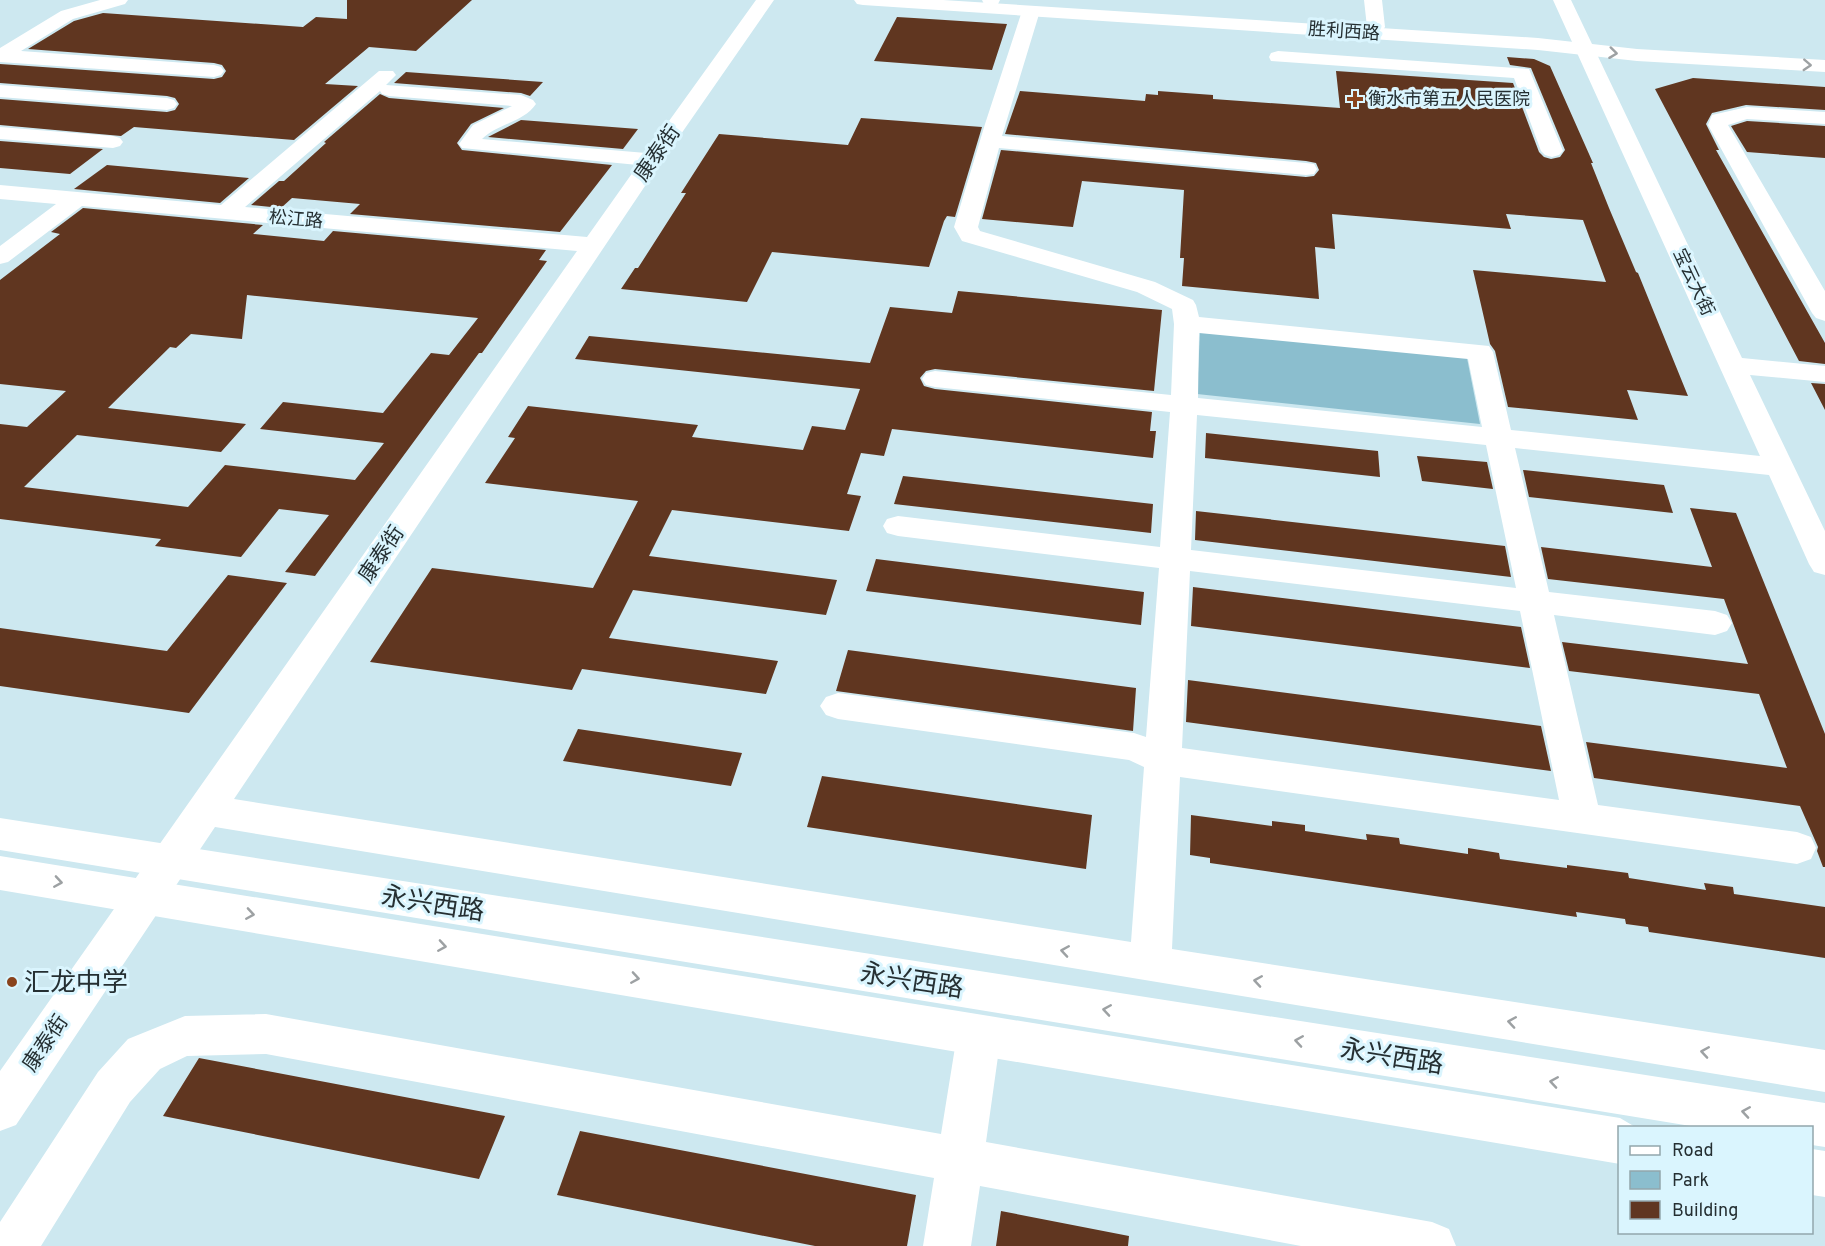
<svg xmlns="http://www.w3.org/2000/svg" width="1825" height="1246" viewBox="0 0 1825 1246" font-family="Overpass,'Noto Sans SC',sans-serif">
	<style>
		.green { fill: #8bbece }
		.building { fill: #603620; fill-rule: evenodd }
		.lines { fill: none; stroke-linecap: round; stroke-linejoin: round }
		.minor { fill: #fff; fill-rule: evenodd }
		.major { fill: #fff; fill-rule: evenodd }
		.oneway { stroke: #9da1a3 }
		.poi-dot { fill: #89431c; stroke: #daf5fe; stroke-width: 2 }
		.labels { text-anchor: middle; stroke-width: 6; stroke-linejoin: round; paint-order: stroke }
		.far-street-label { font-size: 18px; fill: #252f32; stroke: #daf5fe }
		.far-poi-label { font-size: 18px; fill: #252f32; stroke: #daf5fe; text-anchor: start }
		.street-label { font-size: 21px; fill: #252f32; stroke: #daf5fe }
		.near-street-label { font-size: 26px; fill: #252f32; stroke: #daf5fe }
		.near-poi-label { font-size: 26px; fill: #252f32; stroke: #daf5fe; text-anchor: start }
	</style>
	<rect width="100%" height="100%" fill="#cde8f0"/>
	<!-- green -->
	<path class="green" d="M1200 332 1467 358 1480 424 1197 394Z"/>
	<!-- building -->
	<path class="building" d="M347 0H472L416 51 369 47 325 84 358 86 294 140 134 127 121 136 0 125V99L167 112 175 110 179 104 175 98 167 96 0 83V64L214 79 222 77 226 71 222 65 214 63 28 49 74 21 103 13 303 27 316 17 347 19Z
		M897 17 914 18 1007 24 992 70 874 61Z
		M1507 57 1534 59 1550 66 1593 163H1591L1609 208 1636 272 1638 273 1688 396 1627 390 1638 420 1508 407 1495 351 1490 344 1473 270 1606 282 1583 220 1506 214 1511 229 1332 214 1335 249 1315 247 1319 299 1182 286 1184 258H1180L1184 190 1082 181 1073 227 982 219 1001 150 1306 177 1314 176 1319 170 1316 163 1306 161 1005 134 1020 91 1145 101 1146 94 1158 95V91L1213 95V99L1340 108 1336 71 1513 83 1539 152 1544 157 1551 159 1560 157 1565 150 1531 68 1510 65Z
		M406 72 543 82 530 96 521 93 394 83Z
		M1693 78 1825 87V110L1746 105 1712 113 1706 124 1719 150H1716L1825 343V364L1799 361 1655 89Z
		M380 94 389 98 504 108 471 124 457 143 462 150 612 165 560 232 350 214 360 204 292 198 281 208 251 205 279 181H284L326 143 324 142Z
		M861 118 982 127 955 217 947 216 944 221 929 267 772 252 747 302 621 289 635 268H638L686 193H681L719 134 848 145Z
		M521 120 638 129 623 149 488 137Z
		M1747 121 1825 126V158L1747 152 1731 126Z
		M0 141 103 149 70 174 0 168Z
		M107 165 249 178 220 203 74 189Z
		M83 208 263 225 253 234 324 241 333 231 546 250 539 260 547 261 482 353H479L315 576 285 572 329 515 279 509 241 557 155 546 161 539 0 519V424L27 427 66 391 0 384V280L60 234 51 232ZM247 295 478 318 449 355 431 353 383 413 283 402 260 429 384 443 355 480 225 465 188 507 24 487 77 435 221 452 246 424 108 408 170 347 176 348 191 334 242 339Z
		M958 291 1162 310 1154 391 935 369 926 371 920 378 924 386 935 389 1152 412 1150 431H1156L1153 458 892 429 884 456 861 453 847 494 861 496 849 531 672 510 649 556 837 580 826 615 633 590 609 638 778 661 766 694 582 669 572 690 370 662 432 568 593 588 638 501 485 483 515 438 508 437 528 406 698 425 692 437 803 450 812 426 845 430 860 389 575 359 589 336 870 363 890 307 952 313Z
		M1811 383 1825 384V410Z
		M1206 433 1378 451 1380 477 1205 458Z
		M1417 456 1487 462 1493 489 1422 481Z
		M1523 470 1664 485 1673 513 1529 497Z
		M903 476 1153 504 1151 533 894 504Z
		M1690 508 1736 513 1825 734V867H1823L1817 851 1818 847 1800 806 1594 778 1586 742 1787 768 1759 694 1569 671 1562 642 1748 664 1724 599 1548 579 1541 547 1712 567Z
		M1196 511 1505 546 1511 577 1195 540Z
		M876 559 1144 592 1141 625 866 591Z
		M228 575 287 583 189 713 0 686V628L167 651Z
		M1193 587 1521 627 1530 668 1191 626Z
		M848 650 1136 688 1133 731 836 691Z
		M1188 680 1541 726 1551 771 1186 722Z
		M578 729 742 753 731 786 563 761Z
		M822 776 1092 815 1086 869 807 827Z
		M1191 815 1272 826V821L1305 825V831L1367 840 1366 834 1399 838 1400 844 1468 854V848L1499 853 1500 859 1567 868V865L1628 873 1629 878 1706 890 1704 883 1733 887 1734 894 1825 907V958L1649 932 1648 927 1626 924 1625 919 1576 912 1577 917 1210 863V858L1190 855Z
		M199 1058 505 1116 479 1179 163 1116Z
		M580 1131 916 1195 907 1246H815L557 1195Z
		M1001 1211 1129 1236 1128 1246H996Z"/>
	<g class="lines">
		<!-- minor -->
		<path class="minor" d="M100 0H128L125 4 73 19 21 51 214 65 221 67 224 71 221 75 214 77 0 62V48L61 11Z
			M756 0H774L647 183 234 799 1131 942 1144 767 1129 760 838 719 826 715 820 706 826 697 838 693 1134 733 1146 737 1159 568 898 536 887 533 883 526 887 519 898 516 1160 547 1170 412 935 387 926 385 922 379 926 373 935 371 1171 395 1174 324 1172 309 1137 292 962 241 954 227 985 124 1022 11 1025 7H1037L1040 11 1002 136 1306 163 1314 164 1317 169 1314 174 1306 175 999 148 978 227 980 231 1155 282 1193 300 1196 305 1199 317 1489 346 1493 352 1511 430 1760 456 1553 0H1571L1742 358 1825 366V382L1750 375 1825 531V575L1814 572 1809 564 1769 475 1515 448 1549 592 1715 611 1727 615 1732 623 1727 631 1715 635 1554 615 1598 805 1797 832 1811 837 1816 848 1811 859 1797 864 1180 777 1172 949 1825 1050V1092L215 827 16 1125 0 1131V1071L577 251 82 206 8 262 0 264V246L56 204 0 199V185L221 205 379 71H393L396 75 386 85 521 95 533 100 536 104C523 123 498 123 482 139L646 153ZM380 91 382 94 389 96 512 106 473 125 459 144 462 148 638 165 587 237 245 207ZM1199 333 1468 359 1482 427 1198 398ZM1197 415 1486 445 1516 588 1191 550ZM1190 571 1520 611 1559 800 1182 748Z
			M982 0H1000L997 6H985Z
			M1364 0H1382L1385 27 1382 31H1370L1367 27Z
			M1278 51 1529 69 1563 151 1559 155 1552 157 1545 155 1541 151 1514 78 1271 61 1269 57 1271 53Z
			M0 85 167 98 174 100 177 104 174 108 167 110 0 97Z
			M1747 107 1825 112V124L1747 119 1728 125 1825 291V321L1816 318 1812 313 1708 125 1712 115Z
			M0 127 113 136 120 138 123 142 120 146 113 148 0 139Z
			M266 1014 941 1134 957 1035 964 1021 979 1015 994 1021 1001 1035 986 1142 1432 1222 1449 1229 1456 1246H1301L980 1186 971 1246H923L934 1178 266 1054 187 1056 160 1069 130 1102 41 1246H0V1222L98 1072 128 1039 185 1016Z"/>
		<!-- major -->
		<path class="major" d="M854 0H943L1538 38 1637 49 1825 60V72L1637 61 1538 50 863 5 857 4Z
			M0 818 1825 1103V1147L1812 1145V1128H1703L0 850Z
			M0 856 1620 1118 1637 1128H1620V1164L0 890Z
			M1812 1149 1825 1151V1197L1812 1195Z"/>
	</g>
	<!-- one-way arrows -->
	<defs><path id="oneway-chevron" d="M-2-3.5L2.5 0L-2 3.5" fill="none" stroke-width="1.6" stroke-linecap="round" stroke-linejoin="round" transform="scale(1.5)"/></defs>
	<g class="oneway">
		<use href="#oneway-chevron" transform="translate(1613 53) rotate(7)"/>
		<use href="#oneway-chevron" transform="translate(1807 65) rotate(3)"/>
		<use href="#oneway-chevron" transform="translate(58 882) rotate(9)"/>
		<use href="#oneway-chevron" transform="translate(250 914) rotate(9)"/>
		<use href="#oneway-chevron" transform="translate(442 946) rotate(9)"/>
		<use href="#oneway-chevron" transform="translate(1065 951) rotate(-171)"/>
		<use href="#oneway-chevron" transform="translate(635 978) rotate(9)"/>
		<use href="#oneway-chevron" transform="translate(1258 981) rotate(-171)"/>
		<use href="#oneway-chevron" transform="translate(1107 1010) rotate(-171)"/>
		<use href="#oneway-chevron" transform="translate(1512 1022) rotate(-171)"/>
		<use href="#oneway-chevron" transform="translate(1299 1041) rotate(-171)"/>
		<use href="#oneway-chevron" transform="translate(1705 1052) rotate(-171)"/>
		<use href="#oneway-chevron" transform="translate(1554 1082) rotate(-171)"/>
		<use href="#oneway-chevron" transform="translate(1746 1112) rotate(-171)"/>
	</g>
	<!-- markers -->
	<g class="poi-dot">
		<path d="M1352 90h6v6h6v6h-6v6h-6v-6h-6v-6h6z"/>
		<circle cx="12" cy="982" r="6"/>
	</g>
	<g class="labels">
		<!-- far-street labels -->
		<g class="far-street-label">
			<text transform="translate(1344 31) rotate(4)" y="6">胜利西路</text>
			<text transform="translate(296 219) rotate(5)" y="6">松江路</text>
			<text transform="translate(1694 282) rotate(65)" y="6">宝云大街</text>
		</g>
		<!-- far-poi labels -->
		<g class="far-poi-label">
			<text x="1368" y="105">衡水市第五人民医院</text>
		</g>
		<!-- street labels -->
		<g class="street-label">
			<text transform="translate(657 153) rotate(-55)" y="7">康泰街</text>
			<text transform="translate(381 554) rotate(-56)" y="7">康泰街</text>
			<text transform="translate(45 1043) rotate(-56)" y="7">康泰街</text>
		</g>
		<!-- near-street labels -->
		<g class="near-street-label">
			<text transform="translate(433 903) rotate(9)" y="9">永兴西路</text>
			<text transform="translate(912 980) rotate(9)" y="9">永兴西路</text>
			<text transform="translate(1392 1056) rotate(9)" y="9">永兴西路</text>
		</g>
		<!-- near-poi labels -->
		<g class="near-poi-label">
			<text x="24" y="991">汇龙中学</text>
		</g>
	</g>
	<!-- legend -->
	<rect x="1618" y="1126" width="195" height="108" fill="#daf5fe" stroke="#92a6ac" stroke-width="1.5"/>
	<rect x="1630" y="1146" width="30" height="9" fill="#ffffff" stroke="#92a6ac" stroke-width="1.5"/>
	<text x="1672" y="1156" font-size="18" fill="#252f32">Road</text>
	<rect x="1630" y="1171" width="30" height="18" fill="#8bbece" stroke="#92a6ac" stroke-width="1.5"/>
	<text x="1672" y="1186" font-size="18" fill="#252f32">Park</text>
	<rect x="1630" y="1201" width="30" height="18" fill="#603620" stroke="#92a6ac" stroke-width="1.5"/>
	<text x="1672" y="1216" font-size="18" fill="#252f32">Building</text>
</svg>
